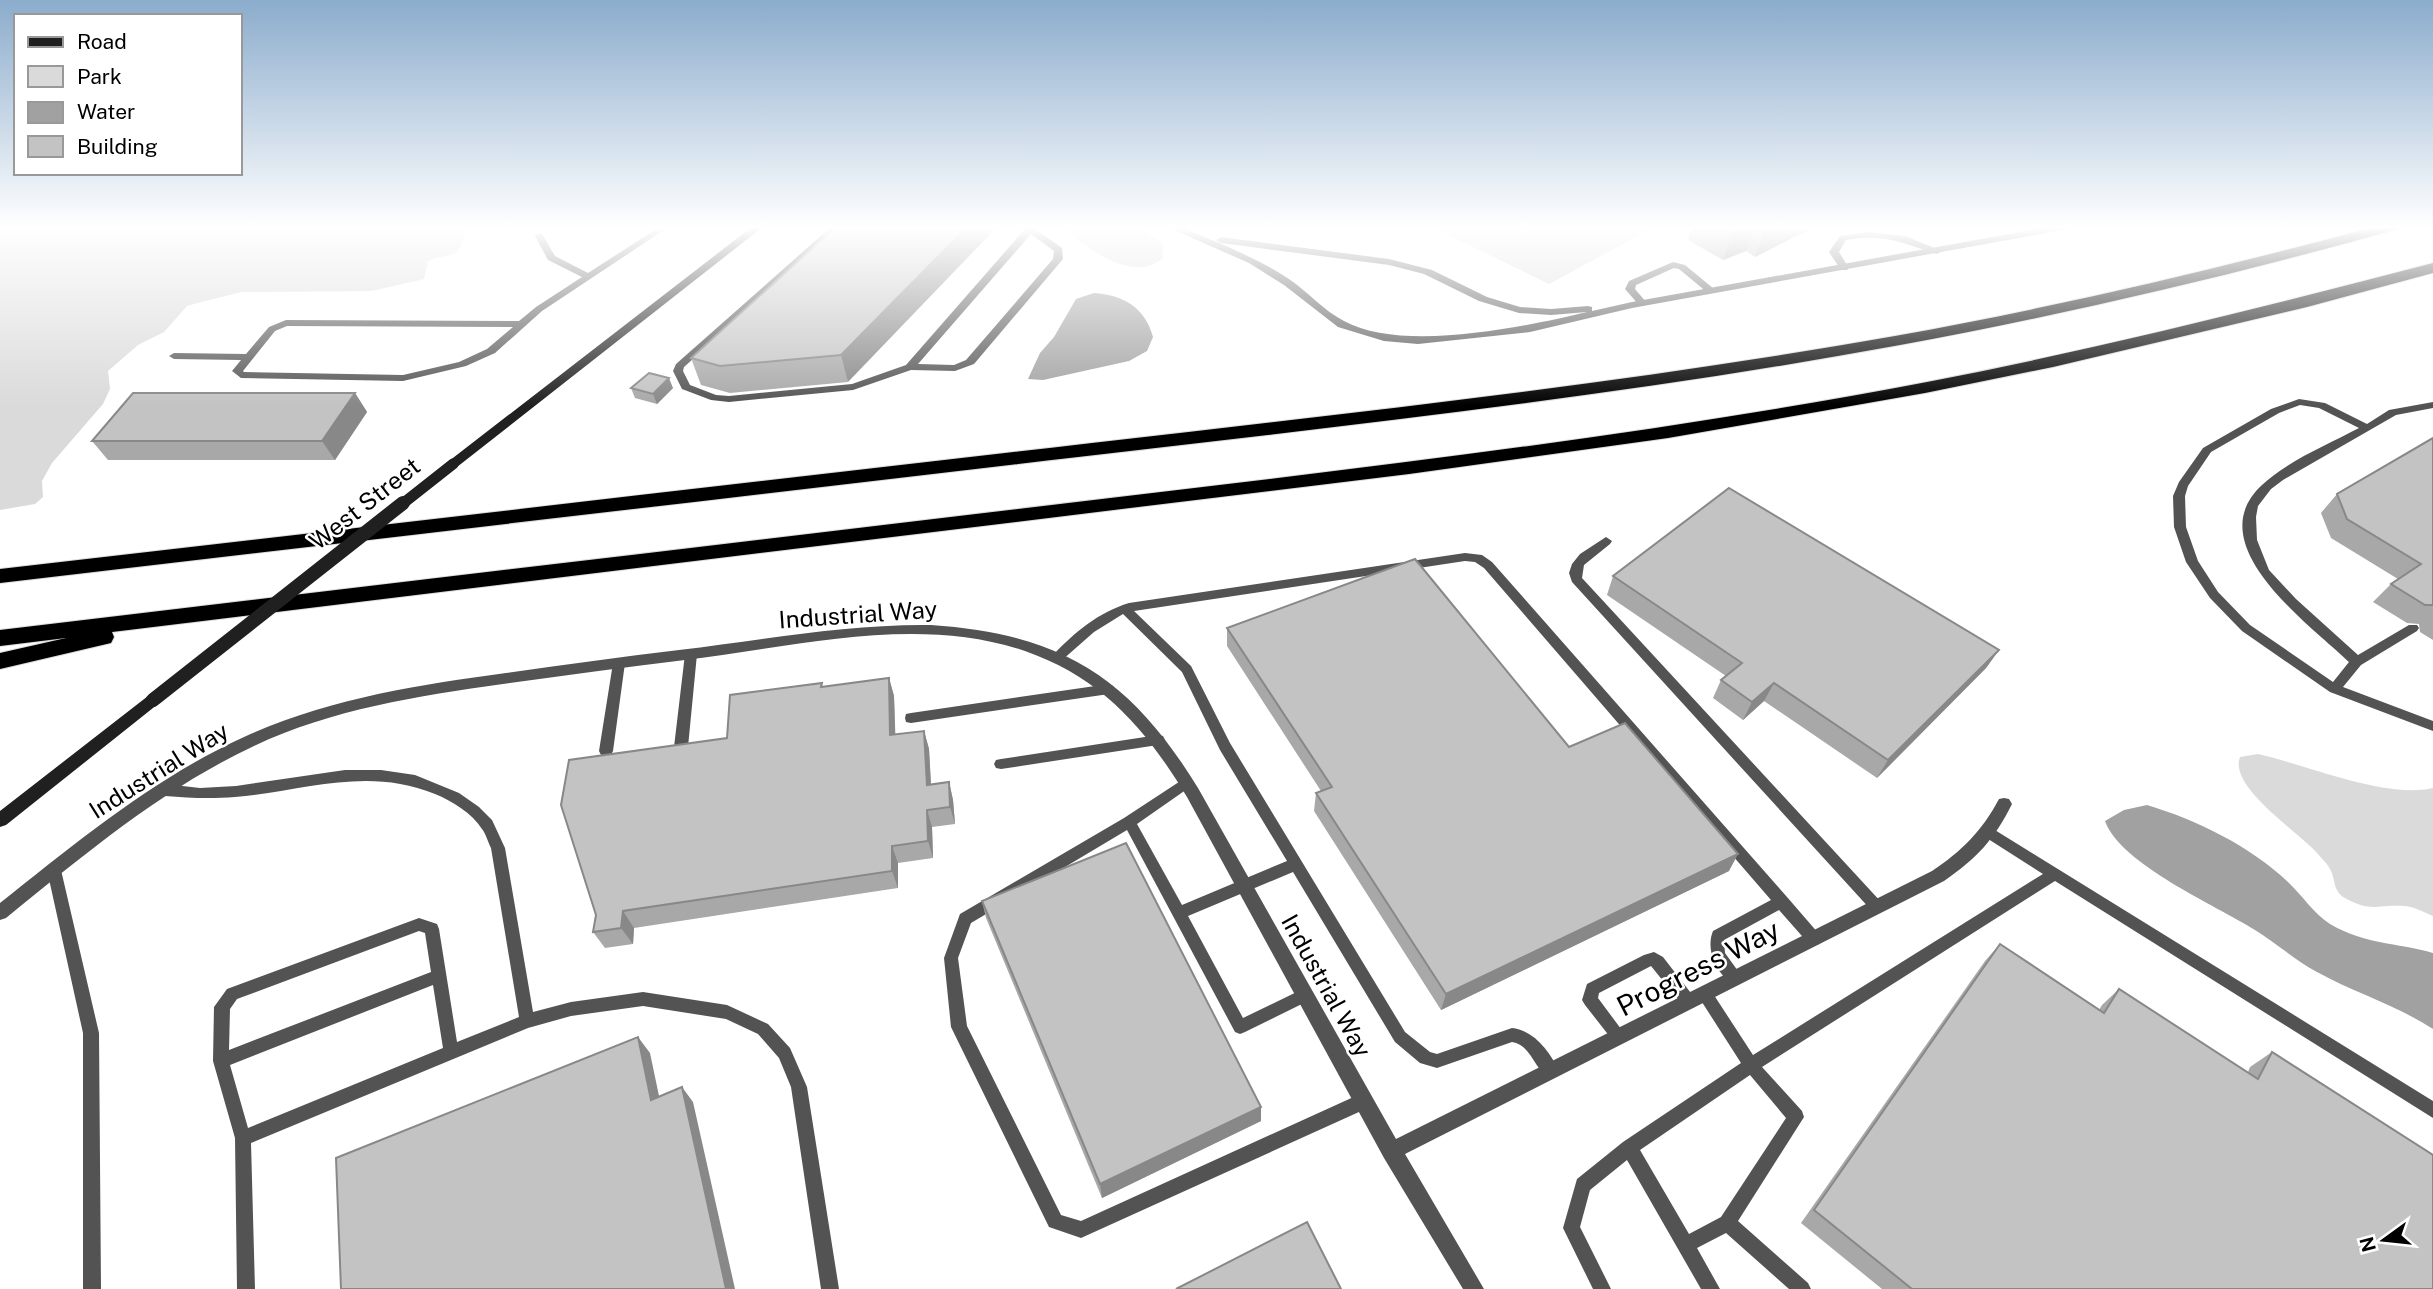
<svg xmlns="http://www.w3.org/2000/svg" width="2433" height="1289" viewBox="0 0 2433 1289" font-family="'Public Sans',sans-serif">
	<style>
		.green { fill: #dadada }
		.water { fill: #a1a1a1 }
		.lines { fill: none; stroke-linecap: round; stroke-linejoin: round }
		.motorway-casing { stroke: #dbdbdb; stroke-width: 2 }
		.service { fill: #535353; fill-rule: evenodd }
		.minor { fill: #535353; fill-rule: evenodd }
		.secondary { fill: #202020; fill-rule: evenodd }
		.motorway { fill: #000; fill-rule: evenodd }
		.secondary-bridge-far1 { stroke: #202020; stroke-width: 11 }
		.secondary-bridge { stroke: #202020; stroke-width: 14 }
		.wall { fill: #a8a8a8 }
		.shaded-wall { fill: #888 }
		.building { fill: #c3c3c3; stroke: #888; stroke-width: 2 }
		.labels { text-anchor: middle; stroke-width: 5; stroke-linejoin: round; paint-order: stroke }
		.street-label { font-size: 24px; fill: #000; stroke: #fff }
		.near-street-label { font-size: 28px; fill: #000; stroke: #fff }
	</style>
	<rect width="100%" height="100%" fill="#fff"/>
	<!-- green -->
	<path class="green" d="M0 226H462L465 231C458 264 450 251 428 261L424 279 372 291 242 292 205 301 187 306 164 332 138 345 108 371 110 389 103 404 52 463 42 481 43 497 35 504 0 510Z
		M1060 226H1134L1162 242 1163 258C1132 285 1085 246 1060 226Z
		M1430 226H1657L1549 284Z
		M2258 754C2307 765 2385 799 2433 788V916C2423 912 2413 906 2403 906 2377 904 2372 913 2345 898 2333 891 2336 882 2331 871 2328 864 2322 859 2318 854 2300 833 2228 787 2240 757Z"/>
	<!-- water -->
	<path class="water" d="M1094 293C1123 295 1145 307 1153 337L1147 351 1129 361 1043 380 1028 379 1040 353 1054 337 1076 299Z
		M2147 805C2197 820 2250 846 2288 882 2302 895 2314 914 2330 924 2366 945 2395 942 2433 953V1029C2396 1005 2355 993 2317 972 2295 960 2276 943 2255 930 2217 906 2120 864 2105 821L2124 810Z"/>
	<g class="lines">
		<defs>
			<path id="motorway" d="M2377 226H2401L2398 229C2234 275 2068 314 1900 345 1628 395 1353 425 1078 457 719 499 359 541 0 583V569C364 527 728 485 1092 443 1360 412 1629 383 1895 336 2057 307 2218 269 2377 226Z
				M2433 263V273L2307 307 2053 367 1925 393 1668 438 1409 474 112 632 114 637 111 643 0 669V653L66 638 0 646V630C320 592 639 554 959 516 1282 477 1607 443 1927 382 2098 349 2265 307 2433 263Z"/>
		</defs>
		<!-- motorway casing -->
		<use href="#motorway" class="motorway-casing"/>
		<!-- service -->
		<path class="service" d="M661 226H670L542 311 495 353 466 366 403 381 241 378 232 371 241 360 174 359 169 356 174 353 246 354 269 327 286 320 519 321 536 307 582 277 548 260 535 236 536 234H542L555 256 588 273ZM287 326 513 327 487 349 459 362 403 375 244 372 243 371 275 331Z
			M832 226H841L684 367 683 371 690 385 716 395 729 396 852 384 906 365 1025 229 1022 226H1031L1062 248 1063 259 974 364 955 371 911 370 853 390 729 402 711 400 682 389 673 371 676 364ZM1031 234 1054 251 1053 259 966 360 954 365 918 364Z
			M1869 232 1905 236 1942 251 1937 254C1903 243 1883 233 1846 240L1839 252 1849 268 1847 270H1841L1829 252 1840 236Z
			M1673 262 1685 265 1714 289V293H1708L1679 269 1674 268 1636 285 1635 289 1647 303 1645 305H1639L1625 289 1629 281Z
			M2299 399 2325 403 2367 424 2389 410 2433 402V408L2396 415 2283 480 2271 489 2258 506 2256 517 2257 540 2269 570 2296 599 2358 655 2409 625H2417L2419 628 2417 631 2361 665 2343 687 2433 721V731L2330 692 2242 631 2210 598 2186 562 2174 527 2173 496 2179 482 2203 448 2271 409ZM2300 405 2319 408 2359 428C2327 445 2289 460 2262 485 2197 545 2311 625 2349 662L2333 682 2250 625 2218 592 2198 561 2186 527 2185 496 2188 486 2211 452 2279 413Z
			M1606 537 1612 541 1610 544 1584 565 1582 578 1882 903 1884 907 1882 911 1877 913 1872 911 1572 582 1569 573 1572 564 1580 554Z
			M1465 553 1482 555 1492 562 1787 897 1819 934 1821 939 1819 944 1814 946 1809 944 1779 910 1724 940 1725 953 1743 978 1741 983 1736 985C1717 977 1705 950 1713 931L1771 900 1484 568 1475 562 1465 561 1134 611 1191 666 1230 743 1405 1032 1430 1052 1437 1054 1512 1028C1534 1030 1550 1052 1559 1071L1557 1076 1551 1079C1534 1071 1532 1045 1512 1042L1437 1068 1420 1063 1395 1042 1293 872 1188 916 1243 1018 1305 988 1310 990 1313 995 1310 1000 1245 1032 1240 1034 1235 1032 1127 830 971 923 958 958 967 1026 1061 1215 1081 1221 1358 1095 1364 1093 1370 1095 1372 1101 1370 1107 1081 1238 1049 1227 951 1027 944 958 960 914 1124 818 1185 778 1190 779 1192 783 1190 787 1137 824 1182 905 1287 861 1220 750 1182 672 1123 614 1094 632 1061 661H1053L1051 658 1053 655C1075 632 1099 612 1129 603Z
			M691 649 695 651 697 654 688 747 686 751 681 752 676 751 674 747 685 654 687 651Z
			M619 658 623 660 625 663 613 751 611 755 606 756 601 755 599 751 613 663 615 660Z
			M1109 684 1113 686 1115 689 1113 692 1109 694 911 723 906 722 905 718 906 714 911 713Z
			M1158 735 1163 736 1165 740 1163 744 1158 745 1001 769 996 768 994 764 996 760 1001 759Z
			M345 770H381L415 775 459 793 479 807 492 820 505 848 533 1012 571 1002 643 992 727 1005 768 1024 790 1048 807 1087 839 1289H821L791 1087 779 1058 758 1034 726 1019 643 1006 571 1016 528 1028 251 1143 255 1289H237L235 1138 213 1061 214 1007 227 989 419 918 437 924 439 929 457 1042 519 1017 491 848C488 842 486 834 482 829 472 813 452 801 435 794 367 766 304 791 235 797 211 799 189 798 165 796L160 794 158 790 160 786 165 784 200 788 236 786ZM419 931 425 933 431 972 229 1050 230 1009 237 999ZM433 985 443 1048 248 1128 230 1065Z
			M1990 827 2433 1101V1118L2055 881 1762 1067 1802 1111 1804 1117 1738 1221 1808 1283 1811 1289H1789L1726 1233 1697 1248 1720 1289H1701L1627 1160 1590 1190 1580 1227 1611 1289H1593L1563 1228 1577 1179 1623 1142 1741 1063 1700 999 1697 994 1700 989 1705 987 1710 989 1753 1055 2043 874 1985 837 1983 833 1985 829ZM1750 1075 1786 1118 1721 1217 1689 1234 1640 1150Z
			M54 864 59 866 61 870 99 1033 101 1289H83V1033L47 870 49 866Z
			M1654 952 1663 957 1694 997 1697 1002 1694 1007 1689 1009 1684 1007 1651 966 1599 993 1598 998 1627 1037 1624 1042 1619 1044 1614 1042 1585 1005 1582 1000 1587 984 1644 955Z"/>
		<!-- minor -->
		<path class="minor" d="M1165 226H1178C1216 242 1254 256 1289 279 1308 292 1323 310 1344 321 1402 353 1524 327 1587 312L1551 315 1519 313 1479 301 1424 274 1389 265 1221 243 1216 240 1221 237 1389 259 1432 270 1487 297 1520 307 1551 309 1588 306 1592 307V311L1632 302 2053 226H2073L2068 229 1632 308 1530 332 1418 344 1384 341 1338 327 1284 285 1249 263Z
			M931 625C1062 634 1130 677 1198 788L1396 1139 1932 871C1962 851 1982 831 1999 799L2004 798 2009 799 2012 804C1994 840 1977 858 1944 881L1405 1154 1484 1289H1463L1384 1158 1187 797C1146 729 1102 678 1025 651 916 614 795 647 685 660 624 667 564 676 503 684 418 696 332 709 254 746 162 789 84 855 6 918L0 920V903C77 842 154 778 244 737 327 699 417 685 506 673 563 665 621 657 679 650 763 640 846 624 931 625Z"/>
		<!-- secondary -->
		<path class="secondary" d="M753 226H764L457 467H449L447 464 449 461Z
			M153 694 158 696 160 700 158 704 6 825 0 827V811L148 696Z"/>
		<!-- motorway -->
		<use href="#motorway" class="motorway"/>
		<!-- secondary-bridge-far1 -->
		<path class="secondary-bridge-far1" d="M401 505 453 464"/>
		<!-- secondary-bridge -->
		<path class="secondary-bridge" d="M153 700 403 503"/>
	</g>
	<!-- wall -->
	<path class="wall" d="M837 226 848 382 730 393 701 385 691 358Z
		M1692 226H1816L1755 257 1746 251 1723 260 1688 240Z
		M631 388H673L657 404 635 398Z
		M355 393 367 412 335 460H108L92 441Z
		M2433 438V640L2420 632 2419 624 2407 623 2373 602 2391 584 2398 579 2331 538 2321 513 2337 494Z
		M1613 576 1999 650 1986 668 1877 778 1764 701 1743 720 1713 698 1721 680 1726 676 1607 595Z
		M1227 628 1569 747 1729 871 1441 1010 1314 811 1316 793 1321 791 1227 646Z
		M889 678 894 696 895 735 924 731 929 749 931 785 949 782 953 800 955 824 932 827 933 858 898 863V888L634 928 633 944 605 948 593 932 596 915 727 738 823 687Z
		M982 901 1261 1107V1121L1102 1198 986 918Z
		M2000 944 2099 1010 2102 1005 2119 989 2248 1072 2250 1067 2272 1052 2433 1289H1882L1801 1223 1985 961Z"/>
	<!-- shaded-wall -->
	<path class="shaded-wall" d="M968 226H998L848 382 841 355Z
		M1753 226H1755L1746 251 1723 260 1732 234Z
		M1774 226H1816L1755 257 1765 230Z
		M669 378 673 388 657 404 653 394Z
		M355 393 367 412 335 460 322 441Z
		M1999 650 1986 668 1877 778 1888 760Z
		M889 678 894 696 896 753 890 735Z
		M1774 683 1764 701 1743 720 1752 702Z
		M924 731 929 749 932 803 927 785Z
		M949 782 953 800 955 824 950 807Z
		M927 810 932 827 933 858 928 841Z
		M892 846 898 863V888L892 871Z
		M1738 854 1729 871 1441 1010 1446 994Z
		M623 911 634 928 633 944 621 928Z
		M638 1037 650 1053 663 1115 651 1100Z
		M682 1087 693 1102 735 1289H726Z
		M1261 1107V1121L1102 1198 1100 1184Z"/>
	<!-- building -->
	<path class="building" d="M837 226H968L841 355 720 366 691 358Z
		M1717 226H1753L1732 234Z
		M1757 226H1774L1765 230Z
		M649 373 669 378 653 394 631 388Z
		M133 393H355L322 441H92Z
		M2433 438V605H2425L2391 584 2421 564 2347 519 2337 494Z
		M1729 488 1999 650 1888 760 1774 683 1752 702 1721 680 1742 663 1613 576Z
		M1415 559 1569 747 1625 723 1738 854 1446 994 1316 793 1332 787 1227 628Z
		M889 678 890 735 924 731 927 785 949 782 950 807 927 810 928 841 892 846V871L623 911 621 928 593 932 596 915 561 805 569 760 727 738 730 695 822 683 821 687Z
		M1126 843 1261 1107 1100 1184 982 901Z
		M2000 944 2104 1013 2119 989 2258 1079 2272 1052 2433 1155V1289H1912L1814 1210Z
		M638 1037 651 1100 682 1087 726 1289H341L336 1158Z
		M1307 1222 1341 1289H1176Z"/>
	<!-- sky -->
	<linearGradient id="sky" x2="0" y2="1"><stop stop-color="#8baccc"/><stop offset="0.56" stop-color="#fff"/><stop offset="1" stop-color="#fff" stop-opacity="0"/></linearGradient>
	<rect width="2433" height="406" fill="url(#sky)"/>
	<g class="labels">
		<!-- street labels -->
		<g class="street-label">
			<text transform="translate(365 504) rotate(-38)" y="8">West Street</text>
			<text transform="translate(858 615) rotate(-4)" y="8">Industrial Way</text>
			<text transform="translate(159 771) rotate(-32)" y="8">Industrial Way</text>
			<text transform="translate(1326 986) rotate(61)" y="8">Industrial Way</text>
		</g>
		<!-- near-street labels -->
		<g class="near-street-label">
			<text transform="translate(1698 968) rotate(-27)" y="10">Progress Way</text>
		</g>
	</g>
	<!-- legend -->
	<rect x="14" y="14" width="228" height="161" fill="#ffffff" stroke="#999999" stroke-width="2"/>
	<rect x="28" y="37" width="35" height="10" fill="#202020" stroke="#999999" stroke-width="2"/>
	<text x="77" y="49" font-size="21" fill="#000000">Road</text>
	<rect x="28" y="66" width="35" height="21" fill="#dadada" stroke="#999999" stroke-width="2"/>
	<text x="77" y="84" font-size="21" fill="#000000">Park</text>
	<rect x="28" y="102" width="35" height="21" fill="#a1a1a1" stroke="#999999" stroke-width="2"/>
	<text x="77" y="119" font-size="21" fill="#000000">Water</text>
	<rect x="28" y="136" width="35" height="21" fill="#c3c3c3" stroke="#999999" stroke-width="2"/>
	<text x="77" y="154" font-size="21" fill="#000000">Building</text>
	<!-- north arrow -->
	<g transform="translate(2384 1240) rotate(255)" stroke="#ffffff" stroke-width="5" paint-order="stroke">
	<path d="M0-5L12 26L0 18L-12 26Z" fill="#000000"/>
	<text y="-10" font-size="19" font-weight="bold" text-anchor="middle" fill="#000000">N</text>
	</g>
</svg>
